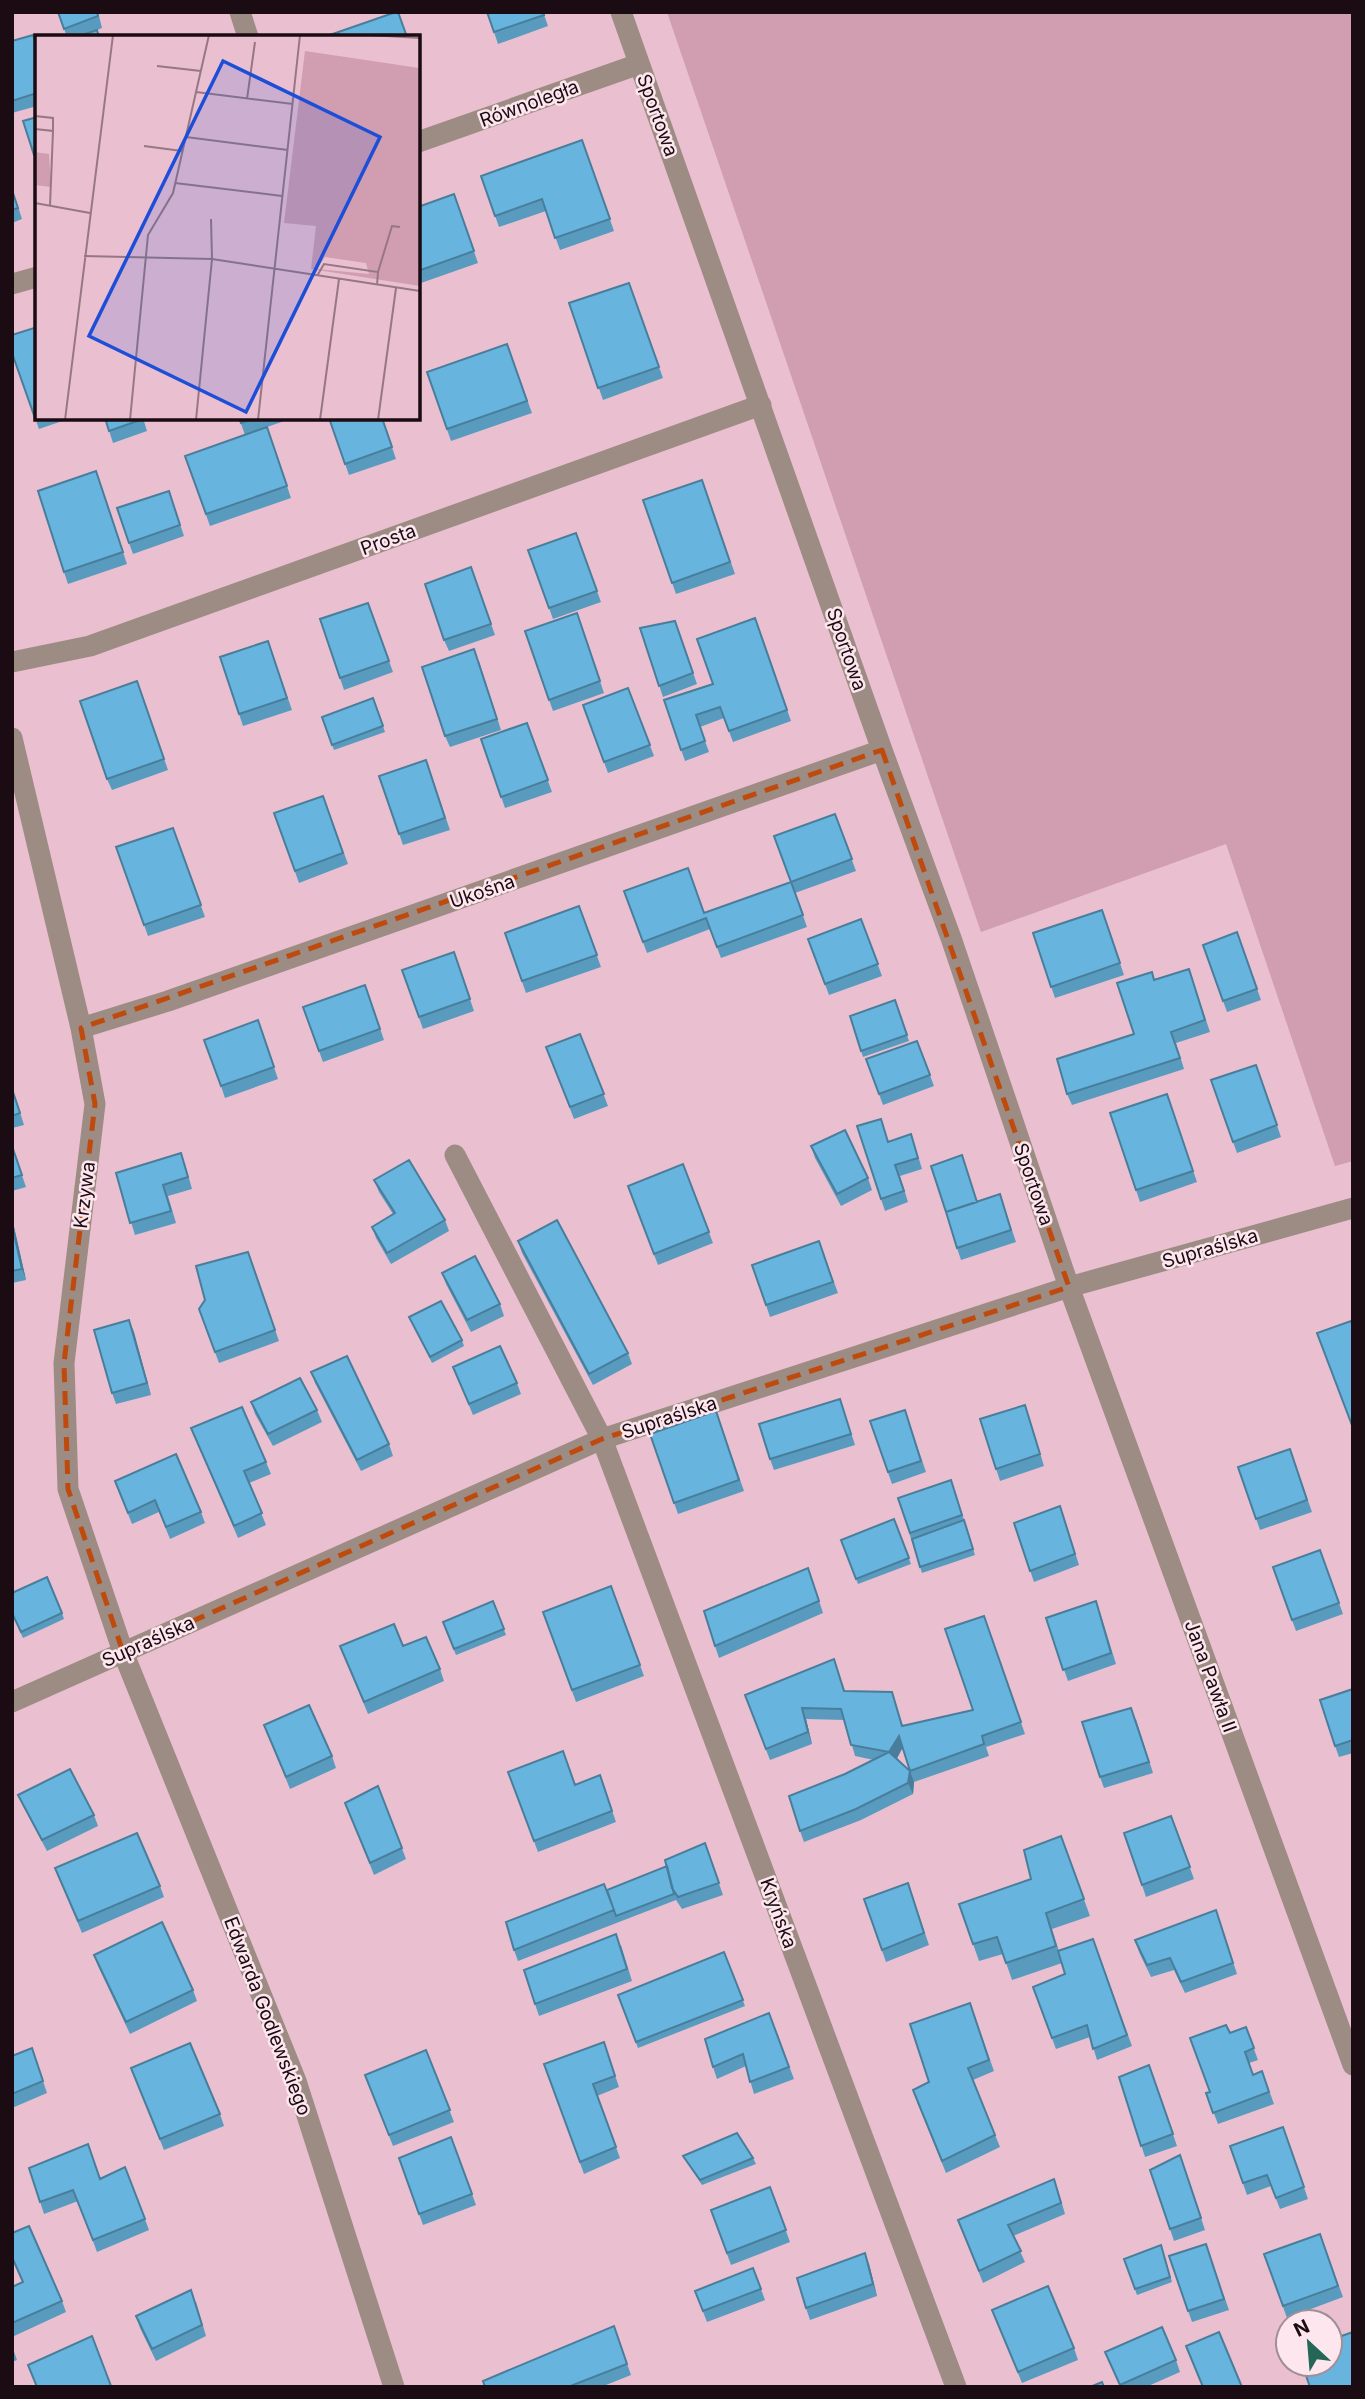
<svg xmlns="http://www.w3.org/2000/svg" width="1365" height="2399" viewBox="0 0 1365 2399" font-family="Inter,sans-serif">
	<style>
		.green { fill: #d09db1 }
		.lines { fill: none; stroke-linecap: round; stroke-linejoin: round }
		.minor { stroke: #9c8c83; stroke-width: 21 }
		.wall { fill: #599bbf; fill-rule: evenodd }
		.shaded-wall { fill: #487e9b }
		.building { fill: #67b4de; stroke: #487e9b; stroke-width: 2 }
		.marked { fill: none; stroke: #bf4a0d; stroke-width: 5; stroke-dasharray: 14 9; stroke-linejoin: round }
		.labels { text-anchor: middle; stroke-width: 5; stroke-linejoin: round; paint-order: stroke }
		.street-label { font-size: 19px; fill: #1a0c12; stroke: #fde6ee }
		.inset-road { fill: none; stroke: #977783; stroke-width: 2 }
		.view { fill: #1d4ed8; fill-opacity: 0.15; stroke: #1d4ed8; stroke-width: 3.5 }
		.inset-edge { fill: none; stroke: #1a0c12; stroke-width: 3.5 }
	</style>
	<rect width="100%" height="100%" fill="#eabfcf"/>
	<!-- green -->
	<path class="green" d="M667 12H1353V1161L1335 1166 1226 844 981 932Z"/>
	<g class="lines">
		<!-- minor -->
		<path class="minor" d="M240 12 248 37
			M621 12 882 750 951 938 1069 1287 1353 2065
			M418 142 639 64
			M12 284 37 277
			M12 662 90 646 761 405
			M12 738 81 1028 95 1104 64 1363 68 1489 123 1652 296 2081 394 2387
			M81 1028 168 1001 882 750
			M455 1155 602 1439 956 2387
			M12 1702 602 1439 1069 1287 1353 1208"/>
	</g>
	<!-- wall -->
	<path class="wall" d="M58 12H98L102 28 97 30 99 37H67Z
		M543 12 548 26 498 44 494 32Z
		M12 41 37 45V106L12 113Z
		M582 140 614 231 560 250 546 211 499 227 481 176Z
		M12 188 22 219 12 223Z
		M454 194 478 263 418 284V207Z
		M629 283 663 378 603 400 569 303Z
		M37 327V418H71L39 429 35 418Z
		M507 344 532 413 451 441 427 372Z
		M105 418H143L147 431 113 443Z
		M239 418H293L267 427 291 498 210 526 185 456 245 435Z
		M329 418H382L396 459 349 475Z
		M96 471 127 564 68 584 64 572Z
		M702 480 735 574 676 594 643 500Z
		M169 491 184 536 133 554 129 543Z
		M576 533 601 602 553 619 528 550Z
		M471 567 495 635 449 651 444 640Z
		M368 603 393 672 344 690 320 619Z
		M577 613 604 693 553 711 525 631Z
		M755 618 791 721 733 742 724 718 700 727 709 752 685 761 664 700 713 684Z
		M675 621 697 684 663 697 640 628Z
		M268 641 292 710 243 726 220 657Z
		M479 661 501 730 450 747 445 736Z
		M137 681 168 770 112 790 107 779Z
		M628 688 654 756 608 773 583 705Z
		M373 698 385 732 334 750 322 717Z
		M527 723 552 792 505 808 481 739Z
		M426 760 450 830 403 845 379 776Z
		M323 796 348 864 299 883 274 813Z
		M835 814 856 871 795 893 807 927 721 958 710 929 647 953 624 891 704 913 791 882Z
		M173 828 205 917 148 936 116 847Z
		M579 906 601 967 526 993 505 933Z
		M1102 910 1124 975 1055 998 1033 933Z
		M861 919 882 976 829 995 808 939Z
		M1237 932 1261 1000 1227 1012 1203 945Z
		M454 952 474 1011 423 1029 402 970Z
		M1189 969 1210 1032 1176 1043 1184 1069 1072 1105 1067 1094 1134 1034 1155 979Z
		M365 985 384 1040 323 1062 319 1051Z
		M895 1000 909 1041 863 1057 850 1016Z
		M258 1020 278 1079 225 1098 221 1086Z
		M580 1034 608 1106 574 1119 546 1047Z
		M917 1041 934 1086 883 1105 866 1059Z
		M1256 1065 1281 1137 1237 1153 1211 1080Z
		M12 1087 24 1125 12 1128Z
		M1167 1094 1197 1182 1140 1202 1110 1113Z
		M888 1142 915 1146 922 1169 900 1176 908 1202 885 1211 881 1199Z
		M12 1146 26 1187 12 1191Z
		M811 1146 868 1178 872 1190 841 1206 815 1158Z
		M185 1164 192 1189 168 1196 176 1223 135 1235 116 1173Z
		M683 1164 713 1243 658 1265 628 1186Z
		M374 1180 445 1220 449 1231 391 1264 376 1238 372 1227 393 1214 379 1192Z
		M1000 1194 1016 1242 961 1260 957 1248 977 1201Z
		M12 1218 26 1280 12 1283Z
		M518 1241 628 1353 632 1364 593 1385 522 1253Z
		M819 1241 838 1293 770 1317 766 1305Z
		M248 1252 279 1341 219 1363 199 1309 205 1300Z
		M442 1273 500 1304 504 1316 471 1332 446 1284Z
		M409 1317 462 1340 464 1346 432 1363Z
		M129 1320 151 1395 116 1404 112 1393Z
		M453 1367 517 1383 521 1394 473 1415Z
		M311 1372 389 1444 393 1456 361 1471 315 1383Z
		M251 1402 317 1410 322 1422 273 1446 255 1414Z
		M905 1410 926 1472 892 1484 870 1421Z
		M716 1411 744 1491 678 1514 650 1434Z
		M844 1411 855 1445 774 1470 770 1459Z
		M1029 1417 1044 1466 1000 1481 980 1419Z
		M191 1428 266 1462 271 1474 249 1483 266 1525 238 1538Z
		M1290 1449 1312 1512 1260 1530 1238 1467Z
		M115 1481 201 1512 205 1523 170 1539 159 1512 132 1524Z
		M955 1491 975 1555 922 1573 898 1498Z
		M1064 1517 1079 1565 1034 1582 1014 1523Z
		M894 1519 911 1564 858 1584 841 1540Z
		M1320 1550 1343 1614 1296 1631 1292 1620Z
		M812 1579 823 1613 719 1658 715 1646Z
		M611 1586 644 1676 576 1702 543 1612Z
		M493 1601 506 1635 456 1655 443 1622Z
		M1100 1612 1116 1664 1068 1681 1046 1618Z
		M62 1613 64 1619 23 1638 12 1614Z
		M984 1616 1025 1734 986 1747 989 1756 914 1782 913 1794 861 1820 804 1842 800 1831 845 1774 874 1760 855 1756 845 1720 806 1719 812 1744 770 1760 745 1695 834 1659 845 1691 892 1692 903 1726 973 1710ZM902 1748 910 1771 897 1758Z
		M340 1646H403L440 1669 444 1681 368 1714Z
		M1353 1689V1753L1339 1757 1335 1746Z
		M1136 1719 1153 1773 1104 1788 1100 1777Z
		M264 1725 332 1756 336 1768 290 1789Z
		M508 1772 575 1785 600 1775 616 1822 538 1852Z
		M378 1786 406 1859 374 1875 350 1814Z
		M18 1795 94 1815 98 1826 47 1851 23 1806Z
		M1171 1816 1194 1879 1146 1897 1142 1885Z
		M1061 1836 1090 1916 1052 1929 1059 1951 1093 1939 1132 2046 1097 2060 1090 2037 1056 2049 1033 1987 1065 1974 1062 1963 1012 1980 1003 1954 979 1961 959 1904 1031 1879Z
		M705 1843 723 1895 682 1909 676 1900 518 1961 514 1950 607 1890 667 1866Z
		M55 1868 160 1886 164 1897 82 1933Z
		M908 1883 929 1945 886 1962 864 1899Z
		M1220 1922 1237 1974 1185 1993 1174 1970 1151 1977 1139 1952 1135 1940Z
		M621 1945 632 1981 539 2016 535 2004Z
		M724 1952 745 2006 638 2048 618 1995Z
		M94 1955 193 1990 197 2001 130 2034 98 1966Z
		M970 2003 994 2071 973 2080 1000 2147 946 2173 917 2102 929 2082Z
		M769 2013 794 2079 754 2094 746 2066 717 2079 713 2067Z
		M1246 2027 1258 2060 1249 2063 1253 2075 1262 2071 1274 2104 1218 2124 1206 2093 1210 2092 1230 2033Z
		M604 2042 619 2087 597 2096 620 2158 584 2174 544 2064Z
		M32 2048 47 2093 12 2108V2056Z
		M426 2050 454 2122 393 2146 365 2075Z
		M1149 2065 1177 2146 1145 2157 1119 2077Z
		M135 2079 220 2114 224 2126 164 2150Z
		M1283 2127 1308 2199 1280 2209 1271 2186 1247 2195 1230 2146Z
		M451 2137 476 2205 423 2225 399 2158Z
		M1180 2155 1205 2230 1174 2241 1150 2170Z
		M683 2156 753 2158 756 2164 702 2185 686 2161Z
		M125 2167 149 2230 97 2252 78 2201 44 2214 29 2168 100 2178Z
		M770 2187 790 2242 731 2265 711 2210Z
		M1058 2190 1065 2214 1013 2236 1025 2262 983 2283 958 2220Z
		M12 2233 62 2301 66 2312 12 2337V2287L23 2283 12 2259Z
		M1320 2234 1343 2297 1287 2318 1264 2254Z
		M1206 2244 1229 2310 1192 2322 1169 2256Z
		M1161 2245 1172 2282 1137 2295 1124 2259Z
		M869 2264 877 2296 810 2320 806 2308Z
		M753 2268 765 2300 707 2322 695 2291Z
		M196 2302 206 2336 156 2361 140 2328 136 2316Z
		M992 2310 1074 2348 1078 2360 1022 2383Z
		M614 2326 631 2375 601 2387H485Z
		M12 2346 17 2360 12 2362Z
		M1105 2352 1176 2360 1180 2372 1146 2387H1120Z"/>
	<!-- shaded-wall -->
	<path class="shaded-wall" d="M12 1218 26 1280 22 1269 12 1225Z
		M129 1320 134 1332 151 1395 147 1383Z
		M802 1708 806 1719 812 1744 808 1732Z
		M899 1736 903 1747 894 1764 889 1752Z
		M910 1771 914 1782 913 1794 908 1783Z
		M865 2253 869 2264 877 2296 873 2284Z"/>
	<!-- building -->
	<path class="building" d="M58 12H97L98 16 64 29Z
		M396 12H398L407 37H324Z
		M487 12H543L544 15 494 32Z
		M97 30 99 37H76Z
		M33 35 37 47V93L12 101V41Z
		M37 117V155H34L23 121Z
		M582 140 610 219 555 238 542 199 495 216 481 176Z
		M12 190 18 208 12 210Z
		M454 194 474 251 418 271V207Z
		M629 283 659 367 598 388 569 303Z
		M37 327V417L35 418 12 353V335Z
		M507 344 527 401 447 429 427 372Z
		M105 418H143V419L109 431Z
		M239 418H256L241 423Z
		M329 418H382L392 447 345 464Z
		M267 427 287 486 206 514 185 456Z
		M96 471 123 552 64 572 38 491Z
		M702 480 730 562 672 583 643 500Z
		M169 491 180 525 129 543 117 508Z
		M576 533 597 591 549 608 528 550Z
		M471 567 491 624 444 640 425 584Z
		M368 603 389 661 340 678 320 619Z
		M577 613 600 681 549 700 525 631Z
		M755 618 787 710 729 731 720 707 696 715 705 741 681 750 664 700 713 684 697 639Z
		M675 621 693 673 659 686 640 628Z
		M268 641 287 698 239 714 220 657Z
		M474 649 497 719 445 736 422 667Z
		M137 681 164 759 107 779 80 701Z
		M628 688 650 745 604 762 583 705Z
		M373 698 383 726 332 745 322 717Z
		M527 723 548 780 501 797 481 739Z
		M426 760 445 818 399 834 379 776Z
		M323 796 343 853 295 871 274 813Z
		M835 814 852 859 791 882 774 836Z
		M173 828 201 905 144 925 116 847Z
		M688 868 704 913 791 882 803 915 717 947 706 918 643 942 624 891Z
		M579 906 597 955 522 981 505 933Z
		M1102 910 1120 963 1051 987 1033 933Z
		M861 919 878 964 825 984 808 939Z
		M1237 932 1257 989 1223 1001 1203 945Z
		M454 952 470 999 419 1017 402 970Z
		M1189 969 1205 1020 1171 1032 1180 1058 1067 1094 1057 1059 1134 1034 1117 983 1152 972 1154 980Z
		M365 985 380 1029 319 1051 303 1007Z
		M895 1000 907 1035 861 1051 850 1016Z
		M258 1020 274 1067 221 1086 204 1040Z
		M580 1034 604 1094 570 1107 546 1047Z
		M917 1041 930 1075 879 1094 866 1059Z
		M1256 1065 1277 1125 1233 1142 1211 1080Z
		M12 1089 20 1113 12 1116Z
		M1167 1094 1193 1171 1136 1190 1110 1113Z
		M881 1119 888 1142 911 1134 918 1158 895 1165 904 1191 881 1199 857 1126Z
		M845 1130 868 1178 837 1194 811 1146Z
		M12 1146 22 1175 12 1178Z
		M181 1153 188 1177 163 1185 171 1211 130 1223 116 1173Z
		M962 1155 977 1202 946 1212 931 1166Z
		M409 1160 445 1220 387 1253 372 1227 395 1213 374 1180Z
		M683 1164 709 1232 654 1254 628 1186Z
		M1000 1194 1011 1230 957 1248 946 1212Z
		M557 1220 628 1353 589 1374 518 1241Z
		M12 1225 22 1269 12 1271Z
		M819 1241 833 1282 766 1305 752 1265Z
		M248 1252 275 1330 215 1352 199 1309 205 1300 196 1266Z
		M475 1256 500 1304 467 1320 442 1273Z
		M441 1301 462 1340 430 1357 409 1317Z
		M129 1320 147 1383 112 1393 94 1330Z
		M1351 1321 1353 1326V1428L1317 1333Z
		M500 1346 517 1383 469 1404 453 1367Z
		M347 1356 389 1444 357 1460 311 1372Z
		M300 1378 317 1410 268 1434 251 1402Z
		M840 1399 851 1434 770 1459 759 1424Z
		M1025 1405 1040 1454 996 1469 980 1419Z
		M242 1407 266 1462 244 1471 262 1513 234 1526 191 1428Z
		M905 1410 921 1461 888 1472 870 1421Z
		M716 1411 739 1480 674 1503 650 1434Z
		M1290 1449 1307 1500 1256 1519 1238 1467Z
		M176 1454 201 1512 166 1527 155 1500 128 1513 115 1481Z
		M951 1480 962 1515 910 1533 898 1498Z
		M1060 1506 1075 1554 1030 1571 1014 1523Z
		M894 1519 909 1558 856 1579 841 1540Z
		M964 1520 973 1549 920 1567 912 1539Z
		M1320 1550 1339 1603 1292 1620 1273 1567Z
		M808 1568 819 1601 715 1646 704 1611Z
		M47 1577 62 1613 21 1632 12 1613V1593Z
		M611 1586 640 1665 572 1690 543 1612Z
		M493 1601 504 1629 454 1649 443 1622Z
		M1096 1601 1111 1653 1063 1670 1046 1618Z
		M984 1616 1021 1722 982 1736 984 1744 910 1771 899 1736 889 1752 851 1745 841 1709 802 1708 808 1732 766 1749 745 1695 834 1659 844 1691 892 1692 902 1726 973 1710 945 1629Z
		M394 1624 403 1646 426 1637 440 1669 364 1702 340 1646Z
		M1353 1689V1740L1335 1746 1320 1700Z
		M309 1705 332 1756 286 1777 264 1725Z
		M1131 1708 1149 1762 1100 1777 1082 1722Z
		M563 1751 575 1785 600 1775 612 1811 534 1841 508 1772Z
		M889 1752 910 1771 908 1783 856 1809 800 1831 789 1796 845 1774Z
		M70 1769 94 1815 42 1840 18 1795Z
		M378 1786 402 1848 370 1863 345 1803Z
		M1171 1816 1190 1867 1142 1885 1124 1833Z
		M137 1833 160 1886 78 1921 55 1868Z
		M1061 1836 1084 1899 1046 1913 1056 1946 1006 1963 997 1937 973 1944 959 1904 1031 1879 1024 1850Z
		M705 1843 719 1883 678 1897 672 1888 665 1860Z
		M667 1866 674 1894 616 1916 607 1890Z
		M908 1883 924 1933 882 1950 864 1899Z
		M604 1884 614 1910 514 1950 506 1922Z
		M1216 1910 1233 1963 1181 1982 1170 1958 1147 1965 1135 1940Z
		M162 1922 193 1990 126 2022 94 1955Z
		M616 1934 627 1969 535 2004 524 1970Z
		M1093 1939 1127 2035 1093 2049 1087 2025 1052 2038 1033 1987 1065 1974 1058 1951Z
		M724 1952 743 2000 636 2042 618 1995Z
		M970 2003 989 2060 968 2068 995 2135 942 2161 913 2090 929 2082 910 2024Z
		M769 2013 789 2067 750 2082 743 2054 713 2067 705 2039Z
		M1226 2025 1230 2033 1246 2027 1254 2048 1245 2052 1253 2075 1262 2071 1269 2092 1213 2113 1206 2093 1210 2092 1190 2038Z
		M604 2042 615 2076 593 2084 616 2147 580 2162 544 2064Z
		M190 2043 220 2114 160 2139 131 2068Z
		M32 2048 43 2081 12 2094V2056Z
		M426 2050 450 2110 389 2135 365 2075Z
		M1149 2065 1173 2134 1141 2146 1119 2077Z
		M1283 2127 1304 2187 1276 2198 1267 2175 1243 2183 1230 2146Z
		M737 2133 753 2158 700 2180 683 2156Z
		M451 2137 472 2194 419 2214 399 2158Z
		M88 2144 100 2179 125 2167 145 2219 93 2240 73 2190 40 2202 29 2168Z
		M1180 2155 1201 2218 1170 2229 1150 2170Z
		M1054 2179 1061 2203 1008 2225 1021 2251 979 2271 958 2220Z
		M770 2187 786 2230 727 2253 711 2210Z
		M29 2226 62 2301 12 2323V2287L23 2282 12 2257V2233Z
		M1320 2234 1338 2286 1283 2306 1264 2254Z
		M1206 2244 1224 2299 1188 2311 1169 2256Z
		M1161 2245 1170 2277 1135 2289 1124 2259Z
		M865 2253 873 2284 806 2308 797 2278Z
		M753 2268 761 2289 703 2311 695 2291Z
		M1048 2286 1074 2348 1018 2372 992 2310Z
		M191 2290 202 2325 152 2349 136 2316Z
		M614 2326 627 2364 568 2387H485L483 2381Z
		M1162 2327 1176 2360 1120 2385 1105 2352Z
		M1219 2332 1242 2387H1203L1186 2346Z
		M1353 2332V2387H1310L1302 2364H1330V2340Z
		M92 2336 111 2386 37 2387 28 2365Z
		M1102 2382 1104 2387H1090Z"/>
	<!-- marked area -->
	<path class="marked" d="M882 750 1069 1287 602 1439 123 1652 68 1489 64 1363 95 1104 81 1028Z"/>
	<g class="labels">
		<!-- street labels -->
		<g class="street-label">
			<text transform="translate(529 103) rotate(-20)" y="7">Równoległa</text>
			<text transform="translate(658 115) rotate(70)" y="7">Sportowa</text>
			<text transform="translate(388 539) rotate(-20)" y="7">Prosta</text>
			<text transform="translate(847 649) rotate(71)" y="7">Sportowa</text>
			<text transform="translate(482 891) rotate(-19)" y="7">Ukośna</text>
			<text transform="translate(1034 1184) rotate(71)" y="7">Sportowa</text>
			<text transform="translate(84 1195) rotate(-83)" y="7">Krzywa</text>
			<text transform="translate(1210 1248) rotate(-16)" y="7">Supraślska</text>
			<text transform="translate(669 1417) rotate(-18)" y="7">Supraślska</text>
			<text transform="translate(148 1641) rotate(-24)" y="7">Supraślska</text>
			<text transform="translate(1211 1676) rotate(70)" y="7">Jana Pawła II</text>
			<text transform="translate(779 1913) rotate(70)" y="7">Kryńska</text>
			<text transform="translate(268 2016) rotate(69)" y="7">Edwarda Godlewskiego</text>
		</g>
	</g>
	<!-- overview -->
	<g transform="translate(35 35)">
		<rect width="385" height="385" fill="#eabfcf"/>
		<path d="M270 16 384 33 385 24V251L276 234 281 191 249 188ZM290 222 331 228 334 239 282 234ZM0 117 14 119 16 152 0 150Z" fill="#d09db1" fill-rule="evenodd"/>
		<path class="inset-road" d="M334 0 385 3M122 31 166 36M161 57 258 69M212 64 220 7M0 81 18 83V96M0 94 18 96 15 171M151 102 253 115M109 111 147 116M140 148 247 161M0 168 55 178M49 221 177 224 385 256M343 237 357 191 365 192M282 241 289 229 343 237 342 250M30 385 78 0M95 385 113 200 138 158 174 0M161 385 177 224 176 184M223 385 265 0M285 385 304 244M343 385 361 253"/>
		<path class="view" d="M188 26 345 102 211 377 54 301Z"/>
		<rect width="385" height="385" class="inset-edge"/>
	</g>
	<!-- border -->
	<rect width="1365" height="2399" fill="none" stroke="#1a0c12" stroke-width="28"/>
	<!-- north arrow -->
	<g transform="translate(1309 2343) rotate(334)"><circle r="33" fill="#fde6ee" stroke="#a28f96" stroke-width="2"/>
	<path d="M0-5L12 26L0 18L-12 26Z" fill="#256757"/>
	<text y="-10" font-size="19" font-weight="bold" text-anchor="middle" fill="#1a0c12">N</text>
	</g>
</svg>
